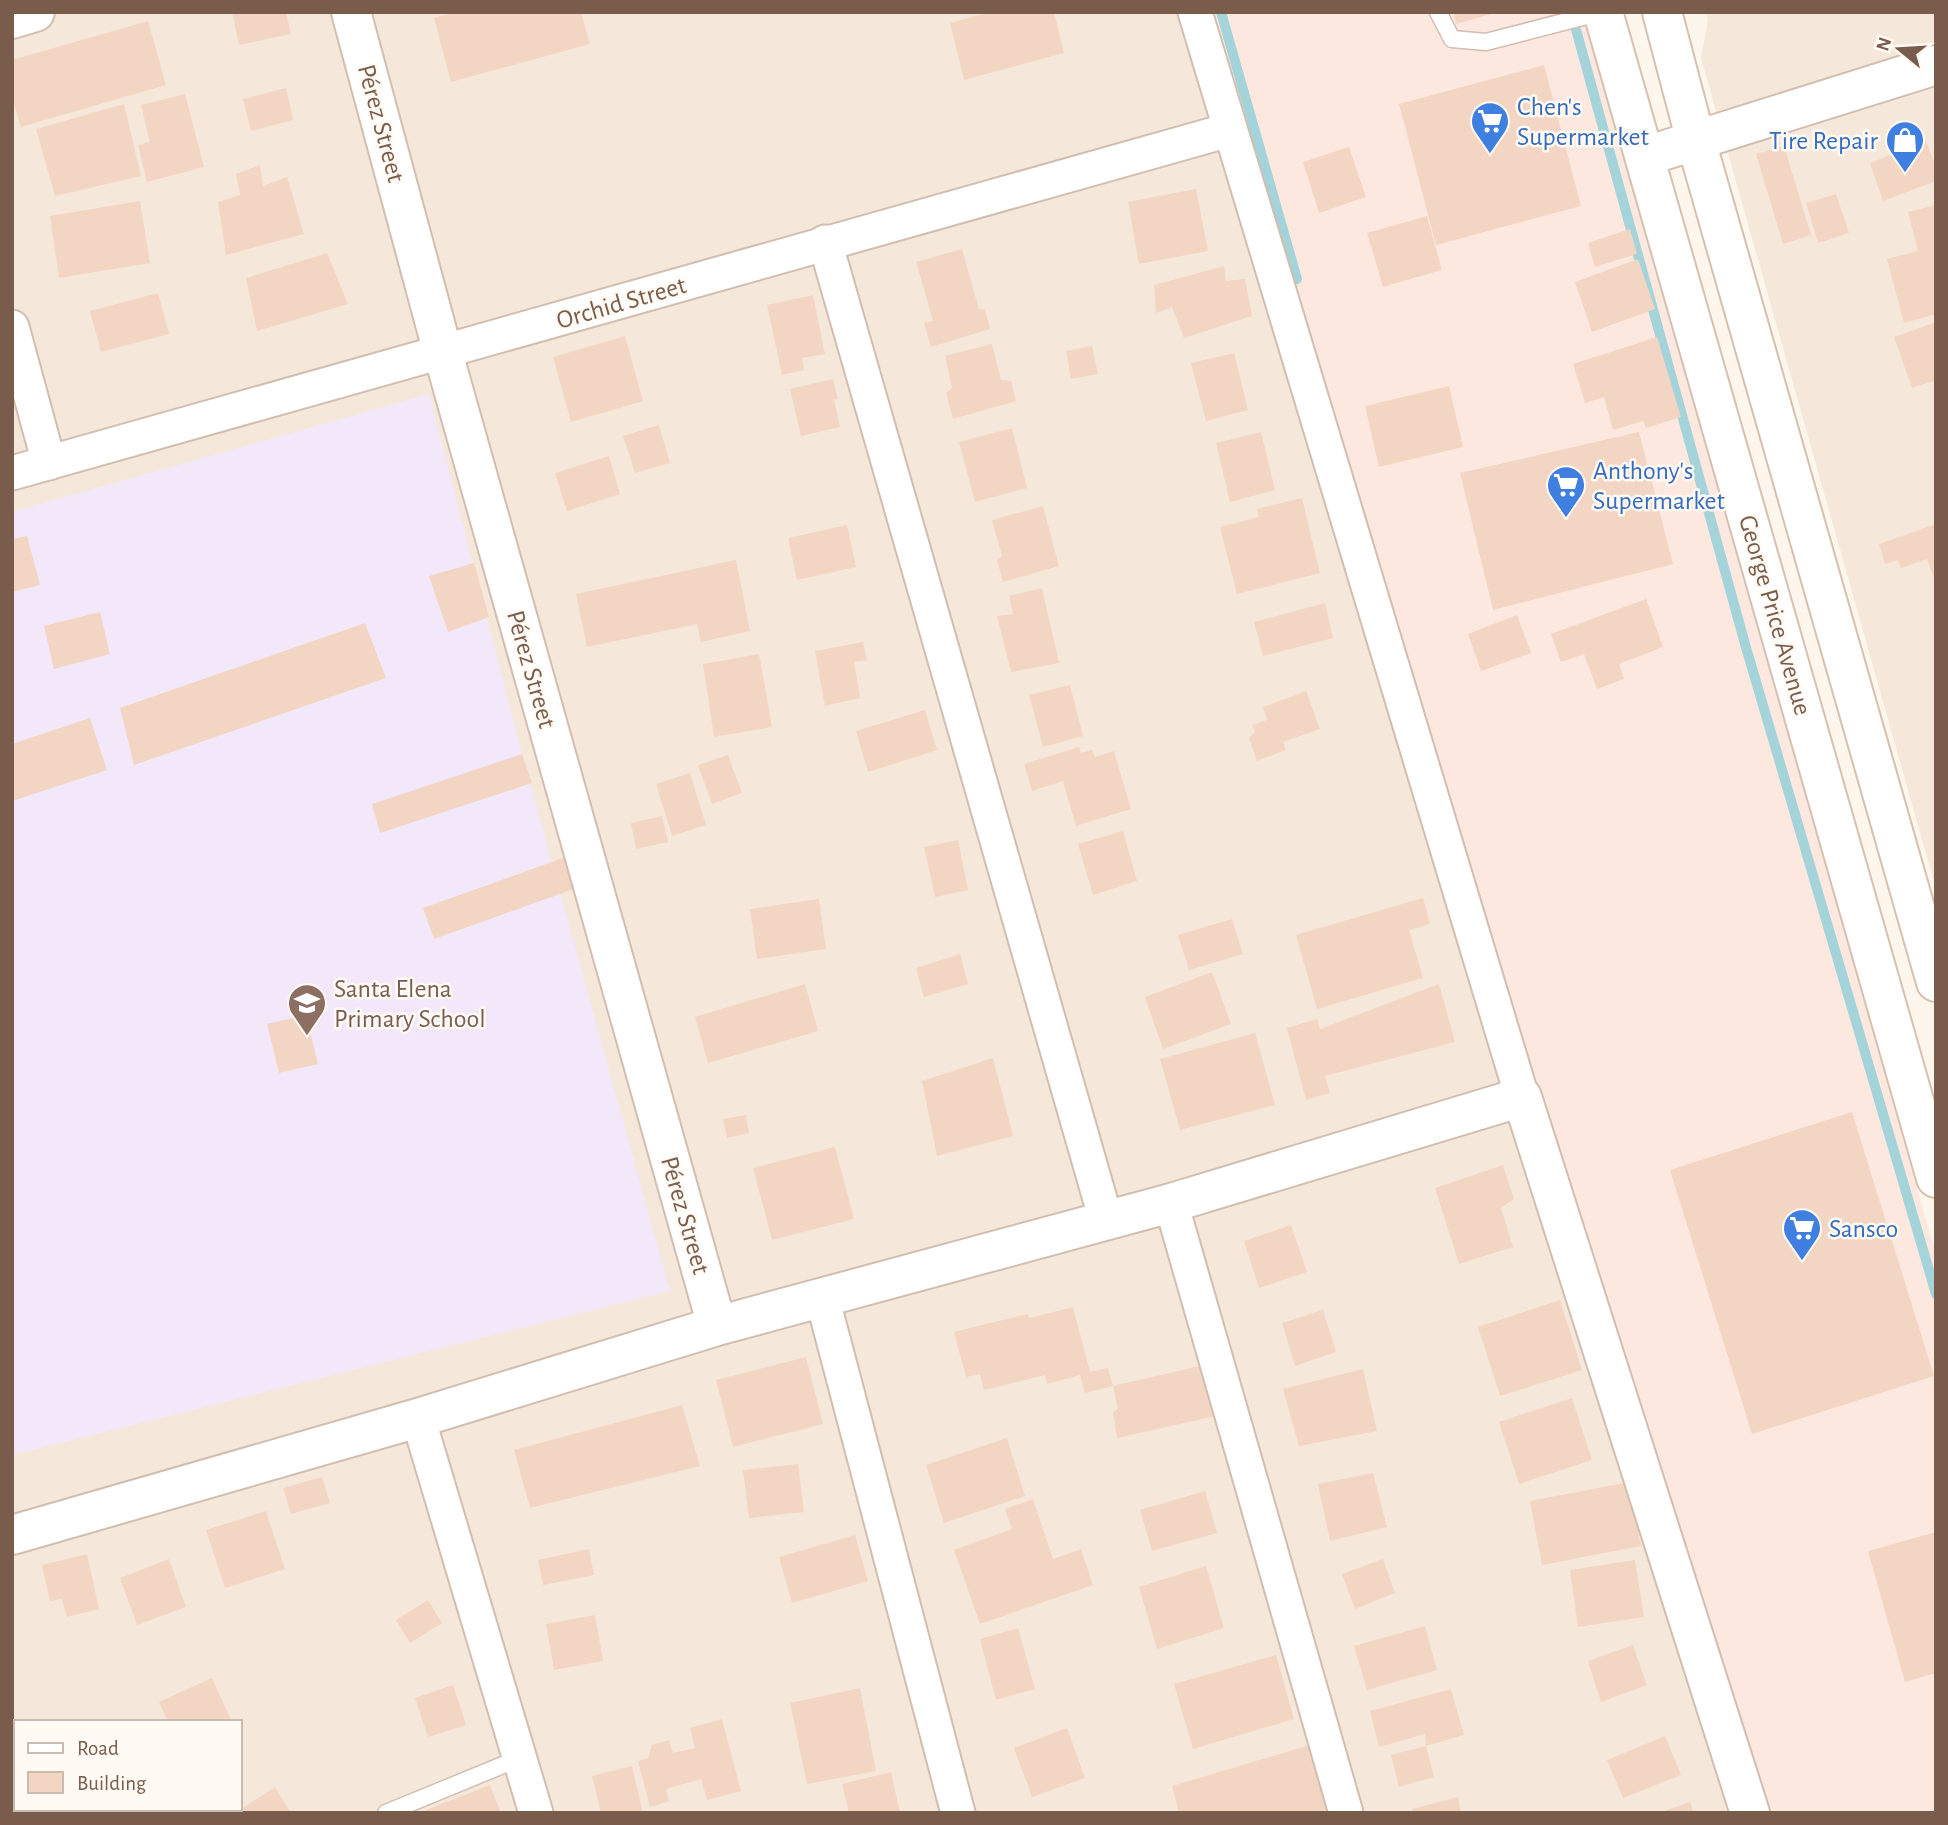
<svg xmlns="http://www.w3.org/2000/svg" width="1948" height="1825" viewBox="0 0 1948 1825" font-family="'Alegreya Sans',sans-serif">
	<style>
		.residential { fill: #f5e8da; fill-rule: evenodd }
		.commercial { fill: #fde8e0 }
		.education { fill: #f3e8fa }
		.lines { fill: none; stroke-linecap: round; stroke-linejoin: round }
		.stream { stroke: #a5d3da; stroke-width: 10 }
		.building { fill: #f3d5c3 }
		.service-casing { stroke: #d1beb0; stroke-width: 19 }
		.minor-casing { stroke: #d1beb0; stroke-width: 37 }
		.tertiary-casing { stroke: #d1beb0; stroke-width: 42 }
		.secondary-casing { stroke: #d6c0b0; stroke-width: 42 }
		.service { stroke: #fff; stroke-width: 16 }
		.minor { stroke: #fff; stroke-width: 33 }
		.tertiary { stroke: #fff; stroke-width: 38 }
		.secondary { stroke: #fff; stroke-width: 38 }
		.labels { text-anchor: middle; stroke-width: 5; stroke-linejoin: round; paint-order: stroke }
		.shop-label { font-size: 26px; fill: #366cbe; stroke: #fffaf3; text-anchor: start }
		.street-label { font-size: 26px; fill: #7a5c4d; stroke: #fffaf3 }
		.education-label { font-size: 26px; fill: #785e54; stroke: #fffaf3; text-anchor: start }
	</style>
	<rect width="100%" height="100%" fill="#fdf6ec"/>
	<!-- residential -->
	<path class="residential" d="M12 12H1193L1751 1813H12ZM16 1722H240V1809H16Z
		M1706 12H1936V889L1701 58 1708 20Z"/>
	<!-- commercial -->
	<path class="commercial" d="M1193 12H1582L1936 1255V1813H1751Z"/>
	<!-- education -->
	<path class="education" d="M429 394 522 754 670 1291 12 1455V512Z"/>
	<g class="lines">
		<!-- stream -->
		<path class="stream" d="M1221 12 1297 279
			M1572 15 1745 644 1936 1294"/>
	</g>
	<!-- building -->
	<path class="building" d="M232 12H286L291 34 239 45Z
		M455 12H581L590 44 451 82 434 18Z
		M990 12H1054L1064 53 964 80 950 23Z
		M1453 12H1495V13L1456 24Z
		M148 21 166 85 21 127 12 98V60Z
		M1544 65 1581 206 1436 245 1399 104Z
		M286 88 293 120 251 131 243 99Z
		M185 94 204 167 147 182 138 145 150 142 141 105Z
		M124 104 141 176 55 196 36 129Z
		M1926 141 1936 167V181L1883 201 1870 163Z
		M1784 146 1811 235 1783 244 1756 154Z
		M1349 147 1366 197 1319 213 1303 162Z
		M260 165 263 186 287 177 304 234 226 255 218 202 240 195 236 174Z
		M1196 189 1208 251 1139 264 1128 202Z
		M1836 194 1849 233 1818 243 1806 203Z
		M140 201 150 263 59 278 50 216Z
		M1936 205V314L1904 323 1887 259 1918 251 1908 212Z
		M1427 216 1442 270 1383 287 1367 233Z
		M1630 229 1637 254 1595 267 1588 243Z
		M962 249 979 309 985 310 990 329 931 347 924 323 933 321 916 262Z
		M327 253 348 304 257 331 246 278Z
		M1638 259 1655 309 1592 332 1575 282Z
		M1224 266 1226 281 1245 279 1252 316 1184 338 1172 307 1156 313 1154 285Z
		M158 293 169 334 101 352 90 311Z
		M813 295 825 354 802 358 804 370 782 375 767 305Z
		M1936 322V380L1912 388 1894 337Z
		M625 336 643 401 571 422 553 357Z
		M1657 337 1681 417 1646 428 1643 421 1613 430 1604 397 1585 403 1573 364Z
		M992 344 1001 380 1011 381 1016 401 953 419 946 393 952 388 945 356Z
		M1092 346 1098 374 1071 379 1066 351Z
		M1234 353 1248 410 1206 421 1191 363Z
		M833 379 838 399 834 400 840 427 801 436 790 389Z
		M1449 386 1463 447 1379 467 1365 406Z
		M659 425 670 463 635 473 623 436Z
		M1012 428 1027 488 975 502 959 442Z
		M1261 432 1275 490 1230 502 1216 443Z
		M1639 432 1673 564 1493 610 1460 473Z
		M609 456 620 494 567 511 555 473Z
		M1302 498 1320 573 1237 594 1220 527 1259 517 1257 509Z
		M1043 506 1059 566 1003 582 997 560 1002 556 992 520Z
		M1936 524V584L1927 559 1901 568 1898 560 1885 564 1879 544Z
		M847 525 856 567 797 580 788 538Z
		M27 536 40 585 12 592V539Z
		M736 560 750 631 701 642 697 624 587 647 576 594Z
		M474 563 489 617 448 632 429 576Z
		M1042 588 1059 663 1011 672 997 616 1013 614 1009 596Z
		M1646 599 1663 647 1619 664 1624 679 1597 689 1584 654 1561 662 1551 634Z
		M1325 603 1333 638 1263 656 1254 622Z
		M100 612 110 654 54 669 44 626Z
		M1517 615 1531 653 1481 671 1468 634Z
		M365 623 386 678 134 765 120 708Z
		M863 642 867 660 854 662 860 698 825 706 815 651Z
		M759 654 772 727 714 737 703 664Z
		M1070 685 1083 736 1043 747 1029 695Z
		M1306 691 1320 729 1283 742 1286 750 1257 761 1249 738 1255 732 1252 725 1267 720 1263 707Z
		M925 710 937 750 868 772 856 731Z
		M90 718 107 770 12 801V744Z
		M1079 747 1081 753 1092 750 1095 757 1114 751 1131 809 1076 826 1063 781 1032 791 1024 764Z
		M522 754 532 783 380 833 372 804Z
		M728 755 742 793 712 804 698 765Z
		M690 773 706 825 672 836 656 784Z
		M662 816 668 842 636 849 631 823Z
		M1123 831 1137 881 1093 895 1078 844Z
		M958 840 968 890 935 897 924 847Z
		M563 858 574 889 434 939 423 908Z
		M1423 898 1430 924 1409 930 1423 978 1317 1009 1296 935Z
		M819 899 826 949 757 959 750 909Z
		M1232 919 1243 954 1189 970 1178 935Z
		M960 954 968 984 924 997 916 968Z
		M1212 972 1231 1024 1163 1049 1145 997Z
		M805 984 818 1031 708 1063 695 1017Z
		M1439 984 1455 1042 1325 1076 1330 1093 1306 1100 1287 1028 1317 1019 1320 1029Z
		M306 1015 318 1064 279 1073 267 1024Z
		M1255 1033 1275 1105 1180 1130 1160 1059Z
		M993 1058 1013 1136 937 1156 922 1081Z
		M1852 1112 1934 1376 1752 1434 1670 1170Z
		M746 1115 749 1133 727 1138 723 1119Z
		M835 1147 854 1219 772 1240 753 1168Z
		M1503 1165 1514 1199 1501 1208 1513 1247 1459 1264 1435 1188Z
		M1291 1225 1307 1272 1259 1288 1244 1241Z
		M1560 1300 1582 1370 1500 1396 1478 1327Z
		M1073 1307 1090 1372 1108 1368 1113 1386 1085 1393 1080 1375 1047 1384 1045 1375 984 1390 980 1374 966 1377 954 1332 1027 1314 1030 1318Z
		M1323 1310 1336 1352 1295 1366 1282 1323Z
		M806 1357 823 1424 733 1447 716 1380Z
		M1209 1364 1220 1415 1117 1438 1113 1412 1118 1409 1113 1386Z
		M1363 1369 1377 1431 1299 1446 1283 1389Z
		M1572 1398 1592 1460 1519 1484 1499 1422Z
		M682 1405 700 1466 530 1508 514 1450Z
		M1007 1438 1025 1496 944 1523 926 1465Z
		M798 1464 804 1512 749 1518 743 1470Z
		M1373 1473 1387 1527 1330 1541 1318 1484Z
		M322 1477 330 1503 291 1514 283 1488Z
		M1629 1482 1641 1546 1542 1565 1530 1501Z
		M1205 1491 1217 1533 1152 1551 1140 1510Z
		M1033 1499 1053 1559 1081 1549 1093 1585 980 1624 954 1550 1012 1529 1005 1509Z
		M266 1511 285 1569 225 1588 206 1530Z
		M1936 1532V1673L1905 1682 1868 1551Z
		M855 1535 868 1581 792 1603 779 1557Z
		M589 1549 594 1575 543 1585 538 1560Z
		M87 1554 99 1609 67 1617 62 1599 50 1601 42 1565Z
		M169 1559 186 1607 137 1625 120 1578Z
		M1383 1559 1395 1593 1355 1609 1342 1574Z
		M1635 1560 1644 1617 1578 1627 1570 1570Z
		M1206 1566 1224 1628 1157 1649 1139 1587Z
		M428 1600 442 1623 410 1643 396 1620Z
		M595 1615 603 1661 554 1670 546 1624Z
		M1425 1626 1437 1670 1367 1690 1354 1646Z
		M1018 1628 1035 1689 996 1700 980 1639Z
		M1633 1645 1647 1685 1601 1702 1588 1661Z
		M1276 1655 1294 1719 1193 1749 1174 1684Z
		M212 1678 232 1722H168L159 1702Z
		M453 1685 466 1725 428 1737 415 1698Z
		M860 1688 876 1771 807 1784 790 1703Z
		M1451 1689 1464 1735 1426 1746 1425 1734 1379 1747 1370 1711Z
		M722 1719 741 1791 707 1800 701 1779 666 1789 669 1801 650 1807 638 1761 648 1758 652 1745 669 1740 673 1753 695 1748 690 1728Z
		M1067 1728 1085 1778 1032 1797 1014 1748Z
		M1665 1736 1681 1775 1623 1798 1607 1760Z
		M1310 1745 1329 1813H1179L1172 1786Z
		M1426 1746 1434 1777 1399 1787 1391 1755Z
		M632 1766 643 1813H601L592 1776Z
		M891 1772 900 1813H849L842 1784Z
		M16 1784V1809H61L63 1813H12V1786Z
		M490 1785 501 1813H427L426 1810Z
		M275 1787 291 1813H235Z
		M1458 1797 1461 1813H1413L1412 1809Z
		M1690 1802 1694 1813H1661V1812Z"/>
	<g class="lines">
		<defs>
			<path id="service" d="M1438 12 1452 39 1486 42 1602 12
				M386 1813 520 1758"/>
			<path id="minor" d="M1195 12 1522 1097
				M825 242 1106 1220
				M12 327 49 463
				M12 473 1229 130
				M1171 1203 1346 1813
				M822 1297 958 1813
				M418 1418 536 1813"/>
			<path id="tertiary" d="M351 12 443 353 717 1326
				M12 19 35 12
				M1646 156 1936 65
				M12 1535 418 1418 717 1326 1171 1203 1522 1097 1750 1813"/>
			<path id="secondary" d="M1603 12 1936 1178
				M1662 12 1696 141 1936 982"/>
		</defs>
		<!-- service casing -->
		<use href="#service" class="service-casing"/>
		<!-- minor casing -->
		<use href="#minor" class="minor-casing"/>
		<!-- tertiary casing -->
		<use href="#tertiary" class="tertiary-casing"/>
		<!-- secondary casing -->
		<use href="#secondary" class="secondary-casing"/>
		<!-- service -->
		<use href="#service" class="service"/>
		<!-- minor -->
		<use href="#minor" class="minor"/>
		<!-- tertiary -->
		<use href="#tertiary" class="tertiary"/>
		<!-- secondary -->
		<use href="#secondary" class="secondary"/>
	</g>
	<!-- icons -->
	<defs>
		<symbol id="supermarket-pin" viewBox="-11 -11 22 30"><path d="M0 17L-7.5 6A9.5 9.5 0 1 1 7.5 6Z" fill="#3f7fe0" stroke="#fffaf3"/><path d="M-6-5.5h2.5l.6 2H6L4.5 2H-2.5L-4.4-4H-6ZM-1.5 3.2a1.3 1.3 0 1 0 .1 0ZM3 3.2a1.3 1.3 0 1 0 .1 0Z" fill="#fff"/></symbol>
		<symbol id="shop-pin" viewBox="-11 -11 22 30"><path d="M0 17L-7.5 6A9.5 9.5 0 1 1 7.5 6Z" fill="#3f7fe0" stroke="#fffaf3"/><path d="M-5-2.5h2.3a2.7 3.5 0 0 1 5.4 0H5L5.5 6h-11ZM-1.5-2.5h3a1.5 2.3 0 0 0-3 0Z" fill="#fff"/></symbol>
		<symbol id="school-pin" viewBox="-11 -11 22 30"><path d="M0 17L-7.5 6A9.5 9.5 0 1 1 7.5 6Z" fill="#8d6e63" stroke="#fffaf3"/><path d="M0-5L7-2L0 1L-7-2ZM-4 1L0 2.5L4 1V4Q0 6-4 4Z" fill="#fff"/></symbol>
	</defs>
	<g fill-rule="evenodd">
		<use href="#supermarket-pin" x="1468" y="99" width="44" height="60"/>
		<use href="#shop-pin" x="1883" y="118" width="44" height="60"/>
		<use href="#supermarket-pin" x="1544" y="463" width="44" height="60"/>
		<use href="#school-pin" x="285" y="981" width="44" height="60"/>
		<use href="#supermarket-pin" x="1780" y="1206" width="44" height="60"/>
	</g>
	<g class="labels">
		<!-- shop labels -->
		<g class="shop-label">
			<text x="1517" y="115">Chen's<tspan x="1517" dy="30">Supermarket</tspan></text>
			<text x="1878" y="149" text-anchor="end">Tire Repair</text>
			<text x="1593" y="479">Anthony's<tspan x="1593" dy="30">Supermarket</tspan></text>
			<text x="1829" y="1237">Sansco</text>
		</g>
		<!-- street labels -->
		<g class="street-label">
			<text transform="translate(382 123) rotate(75)" y="9">Pérez Street</text>
			<text transform="translate(621 302) rotate(-16)" y="9">Orchid Street</text>
			<text transform="translate(1776 615) rotate(74)" y="9">George Price Avenue</text>
			<text transform="translate(532 669) rotate(74)" y="9">Pérez Street</text>
			<text transform="translate(686 1215) rotate(74)" y="9">Pérez Street</text>
		</g>
		<!-- education labels -->
		<g class="education-label">
			<text x="334" y="997">Santa Elena<tspan x="334" dy="30">Primary School</tspan></text>
		</g>
	</g>
	<!-- border -->
	<rect width="1948" height="1825" fill="none" stroke="#7a5c4d" stroke-width="28"/>
	<!-- legend -->
	<rect x="14" y="1720" width="228" height="91" fill="#fffaf3" stroke="#cabbb1" stroke-width="2"/>
	<rect x="28" y="1743" width="35" height="10" fill="#ffffff" stroke="#cabbb1" stroke-width="2"/>
	<text x="77" y="1755" font-size="21" fill="#7a5c4d">Road</text>
	<rect x="28" y="1772" width="35" height="21" fill="#f3d5c3" stroke="#cabbb1" stroke-width="2"/>
	<text x="77" y="1790" font-size="21" fill="#7a5c4d">Building</text>
	<!-- north arrow -->
	<g transform="translate(1899 49) rotate(288)" stroke="#fffaf3" stroke-width="5" paint-order="stroke">
	<path d="M0-5L12 26L0 18L-12 26Z" fill="#7a5c4d"/>
	<text y="-10" font-size="19" font-weight="bold" text-anchor="middle" fill="#7a5c4d">N</text>
	</g>
</svg>
